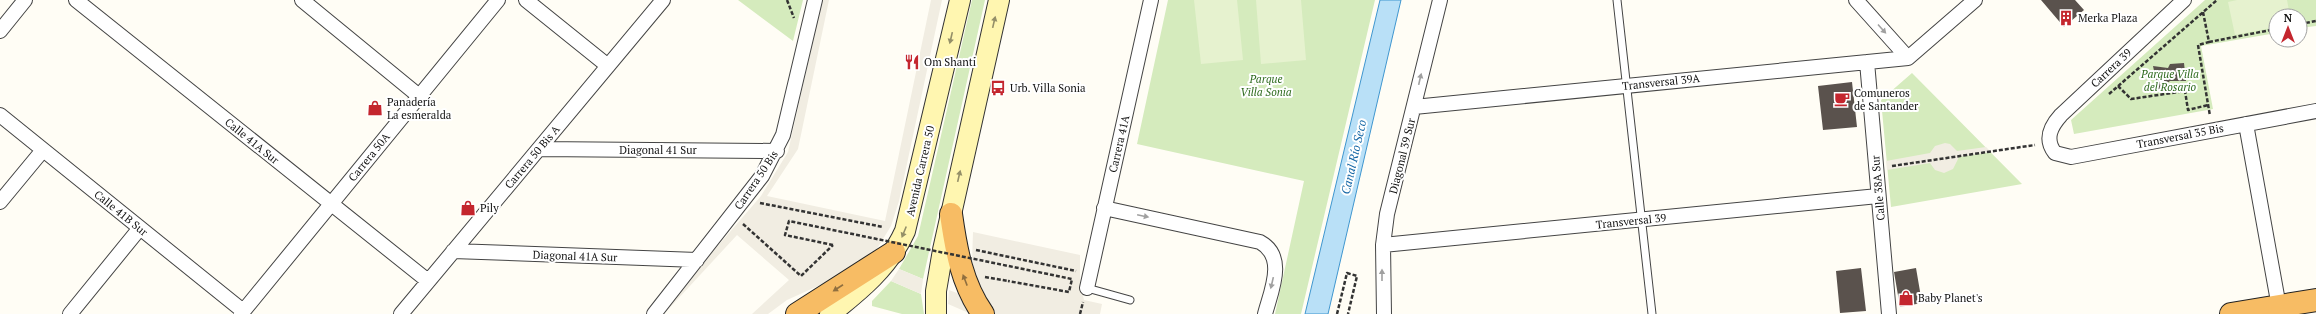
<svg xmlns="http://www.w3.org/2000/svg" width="2316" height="314" viewBox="0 0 2316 314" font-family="'PT Serif',serif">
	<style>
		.green { fill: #d5ebbd }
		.pitch { fill: #e6f2cf }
		.plaza { fill: #f1ede2 }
		.water { fill: #b9e0f7; stroke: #3f96cf }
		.building { fill: #5a524d }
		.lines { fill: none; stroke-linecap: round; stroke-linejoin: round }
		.service-casing { stroke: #444; stroke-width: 9 }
		.minor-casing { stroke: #444; stroke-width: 16 }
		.secondary-casing { stroke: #333; stroke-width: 22 }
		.trunk-casing { stroke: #222; stroke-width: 24 }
		.path { stroke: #333; stroke-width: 2.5; stroke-dasharray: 4 2; stroke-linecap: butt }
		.service { stroke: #fff; stroke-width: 7 }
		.minor { stroke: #fff; stroke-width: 14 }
		.secondary { stroke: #fff6b0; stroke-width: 20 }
		.trunk { stroke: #f7bc64; stroke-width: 22 }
		.path-bridge { stroke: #333; stroke-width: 2.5; stroke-dasharray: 4 2; stroke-linecap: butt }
		.oneway { fill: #948f68 }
		.oneway2 { fill: #a0a0a0 }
		.oneway3 { fill: #906f3f }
		.labels { text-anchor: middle; stroke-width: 4; stroke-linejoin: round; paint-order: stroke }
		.poi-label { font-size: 11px; fill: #111; stroke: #fff; text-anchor: start }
		.street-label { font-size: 11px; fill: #111; stroke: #fff }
		.park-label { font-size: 11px; font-style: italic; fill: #2f6b1f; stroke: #fff }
		.water-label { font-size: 12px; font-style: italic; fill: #1768a6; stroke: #fff }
	</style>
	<rect width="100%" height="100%" fill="#fffdf5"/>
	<!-- green -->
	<path class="green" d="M738 0H803L793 41Z
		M972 0H985L923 279 899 269 918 236Z
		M1168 0H1375L1301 314H1275L1304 181 1137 144Z
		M2205 0H2316V26L2300 28V16H2276V33L2201 46 2213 109 2074 134 2071 120Z
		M1912 73 2022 184 1891 207 1881 100Z
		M891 281 921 294 924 314H902L872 306V301Z"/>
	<!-- pitch -->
	<path class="pitch" d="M1194 0H1237L1243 60 1201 64Z
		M1256 0H1301L1306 60 1261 64Z
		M2237 0H2287L2290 16H2276V27L2235 35 2228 2Z"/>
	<!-- plaza -->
	<path class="plaza" d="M822 0H829L798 149 767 196 885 221 931 0H942L899 201 891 226 875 252 838 277 787 300 768 314H752L789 280 737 235 664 314H659L761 196 788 152Z
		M1945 143 1950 144 1957 151 1986 147 1991 152 1959 157 1953 169 1944 173 1935 170 1930 163 1887 170 1886 161 1930 153 1935 146Z
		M973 232 1080 255V285L1084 300 1102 304 1100 314H994L980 289 972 262Z
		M899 269 923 279 921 294 891 281Z
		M949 290 962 295 971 314 948 304Z"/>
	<!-- water -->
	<path class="water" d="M1380 0H1401L1328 314H1305Z"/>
	<!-- building -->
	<path class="building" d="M2041 0H2075L2084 10 2064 27Z
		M2184 63 2186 81H2170L2158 90 2153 66 2168 68 2170 64Z
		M1852 82 1857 127 1823 130 1818 86Z
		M1861 268 1866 311 1840 313 1836 271Z
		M1916 268 1922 303 1900 307 1894 272Z"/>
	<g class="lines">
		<defs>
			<path id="service" d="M1617 0 1652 314
				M1087 288 1130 300"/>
			<path id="minor" d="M76 0 428 281
				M302 0 419 96
				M526 0 608 66
				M1856 0 1908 58
				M2184 0 2061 115C2051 126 2044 139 2055 153L2071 157 2316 111
				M0 31 25 0
				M1908 58 1975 0
				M1867 62 1889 314
				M1414 107 1908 58
				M0 115 243 311
				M2246 124 2279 307
				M539 149 777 151
				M0 202 43 150
				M1104 208 1260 242C1287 257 1271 291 1265 314
				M1383 245 1878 196
				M453 251 697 260
				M1087 288 1151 0
				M70 314 140 228
				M241 314 498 0
				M401 314 663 0
				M654 314 762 176 783 135 815 0
				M1384 314 1383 245 1387 214 1440 0"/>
			<path id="secondary" d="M830 314C859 291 889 267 905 231L960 0
				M936 314V291L943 250 999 0"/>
			<path id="trunk" d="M951 214C956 250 962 284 983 314
				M797 314 894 252
				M2231 314 2316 300"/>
		</defs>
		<!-- service casing -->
		<use href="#service" class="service-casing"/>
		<!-- minor casing -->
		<use href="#minor" class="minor-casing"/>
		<!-- secondary casing -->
		<use href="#secondary" class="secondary-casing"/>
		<!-- trunk casing -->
		<use href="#trunk" class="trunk-casing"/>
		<!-- path -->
		<path class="path" d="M787 0 794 18
			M2203 12 2209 42 2198 45 2210 116
			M2300 24 2316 21
			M2209 42 2276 29
			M2118 86 2131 99 2185 91 2188 110 2208 105
			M2109 94 2217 0
			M1892 166 2035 145
			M760 203 883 227
			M743 224 801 276 833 245
			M976 250 1076 271
			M985 277 1008 281
			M1080 314 1083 302
			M1337 314 1347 273 1357 276 1348 314"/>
		<!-- service -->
		<use href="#service" class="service"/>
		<!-- minor -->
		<use href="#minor" class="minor"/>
		<!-- secondary -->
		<use href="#secondary" class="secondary"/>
		<!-- trunk -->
		<use href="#trunk" class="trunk"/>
		<!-- path-bridge -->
		<path class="path-bridge" d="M833 245 785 235 789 221 1072 279 1069 292 1008 281"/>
	</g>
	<!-- one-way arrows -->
	<defs><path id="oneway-solid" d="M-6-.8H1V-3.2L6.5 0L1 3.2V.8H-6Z"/></defs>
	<g class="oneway">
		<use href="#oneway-solid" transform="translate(994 22) rotate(-77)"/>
		<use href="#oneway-solid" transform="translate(951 38) rotate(103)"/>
		<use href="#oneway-solid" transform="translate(959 176) rotate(-77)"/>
		<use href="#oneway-solid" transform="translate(904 232) rotate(112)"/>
	</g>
	<g class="oneway2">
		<use href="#oneway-solid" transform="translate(1882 29) rotate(48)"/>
		<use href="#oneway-solid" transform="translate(1420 79) rotate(-77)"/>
		<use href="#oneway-solid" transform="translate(1143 216) rotate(12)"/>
		<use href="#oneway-solid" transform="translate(1382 275) rotate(-90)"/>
		<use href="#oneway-solid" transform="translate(1272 283) rotate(103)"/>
	</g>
	<g class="oneway3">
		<use href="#oneway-solid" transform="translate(965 280) rotate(-111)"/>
		<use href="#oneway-solid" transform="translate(838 288) rotate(147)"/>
	</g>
	<!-- icons -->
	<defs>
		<symbol id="building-bare" viewBox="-9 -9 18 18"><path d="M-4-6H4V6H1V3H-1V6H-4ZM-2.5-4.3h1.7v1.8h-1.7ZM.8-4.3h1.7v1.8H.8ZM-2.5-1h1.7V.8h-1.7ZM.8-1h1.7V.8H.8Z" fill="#c4262e" stroke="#fff" stroke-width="2.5" paint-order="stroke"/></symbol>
		<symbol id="restaurant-bare" viewBox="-9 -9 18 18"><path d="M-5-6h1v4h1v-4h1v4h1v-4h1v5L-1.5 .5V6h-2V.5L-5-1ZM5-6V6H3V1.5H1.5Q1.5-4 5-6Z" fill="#c4262e" stroke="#fff" stroke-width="2.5" paint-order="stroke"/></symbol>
		<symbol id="bus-bare" viewBox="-9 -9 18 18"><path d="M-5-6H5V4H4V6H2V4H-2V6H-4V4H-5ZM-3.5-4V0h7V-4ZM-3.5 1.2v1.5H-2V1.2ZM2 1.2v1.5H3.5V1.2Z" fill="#c4262e" stroke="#fff" stroke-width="2.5" paint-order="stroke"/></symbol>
		<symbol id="cafe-bare" viewBox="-9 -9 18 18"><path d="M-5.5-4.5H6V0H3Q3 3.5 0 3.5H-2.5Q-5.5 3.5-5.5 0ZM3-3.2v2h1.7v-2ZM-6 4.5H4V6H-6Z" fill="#c4262e" stroke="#fff" stroke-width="2.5" paint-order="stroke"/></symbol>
		<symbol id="shop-bare" viewBox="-9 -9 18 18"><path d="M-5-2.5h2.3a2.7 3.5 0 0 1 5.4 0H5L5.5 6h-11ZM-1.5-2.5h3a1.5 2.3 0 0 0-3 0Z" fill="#c4262e" stroke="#fff" stroke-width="2.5" paint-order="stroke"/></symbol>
	</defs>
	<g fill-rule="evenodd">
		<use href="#building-bare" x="2055" y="7" width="22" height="22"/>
		<use href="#restaurant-bare" x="901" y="51" width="22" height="22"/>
		<use href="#bus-bare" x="987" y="77" width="22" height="22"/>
		<use href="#cafe-bare" x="1831" y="88" width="22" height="22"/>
		<use href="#shop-bare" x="364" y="97" width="22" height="22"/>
		<use href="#shop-bare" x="457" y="197" width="22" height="22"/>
		<use href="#shop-bare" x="1895" y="287" width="22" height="22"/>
	</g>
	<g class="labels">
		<!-- poi labels -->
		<g class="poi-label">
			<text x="2078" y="22">Merka Plaza</text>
			<text x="924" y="66">Om Shanti</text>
			<text x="1010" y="92">Urb. Villa Sonia</text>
			<text x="1854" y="97">Comuneros<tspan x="1854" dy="13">de Santander</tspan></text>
			<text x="387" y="106">Panadería<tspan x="387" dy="13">La esmeralda</tspan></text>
			<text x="480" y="212">Pily</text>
			<text x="1918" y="302">Baby Planet's</text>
		</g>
		<!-- street labels -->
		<g class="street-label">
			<text transform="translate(2111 68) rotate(-43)" y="4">Carrera 39</text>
			<text transform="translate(1661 82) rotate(-6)" y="4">Transversal 39A</text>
			<text transform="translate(2180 136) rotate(-11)" y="4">Transversal 35 Bis</text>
			<text transform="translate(252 141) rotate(39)" y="4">Calle 41A Sur</text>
			<text transform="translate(1119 144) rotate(-77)" y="4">Carrera 41A</text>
			<text x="658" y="154">Diagonal 41 Sur</text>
			<text transform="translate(1402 156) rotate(-76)" y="4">Diagonal 39 Sur</text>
			<text transform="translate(369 157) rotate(-51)" y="4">Carrera 50A</text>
			<text transform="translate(532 157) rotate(-50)" y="4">Carrera 50 Bis A</text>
			<text transform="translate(920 171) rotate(-77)" y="4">Avenida Carrera 50</text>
			<text transform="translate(756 180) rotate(-56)" y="4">Carrera 50 Bis</text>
			<text transform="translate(1878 188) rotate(-95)" y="4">Calle 38A Sur</text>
			<text transform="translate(121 213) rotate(39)" y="4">Calle 41B Sur</text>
			<text transform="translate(1631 221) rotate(-6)" y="4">Transversal 39</text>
			<text transform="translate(575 256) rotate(2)" y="4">Diagonal 41A Sur</text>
		</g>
		<!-- park labels -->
		<g class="park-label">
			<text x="2170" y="78">Parque Villa<tspan x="2170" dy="13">del Rosario</tspan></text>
			<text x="1266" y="83">Parque<tspan x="1266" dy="13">Villa Sonia</tspan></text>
		</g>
		<!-- water labels -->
		<g class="water-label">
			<text transform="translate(1354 157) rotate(-77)" y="4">Canal Río Seco</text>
		</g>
	</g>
	<!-- north arrow -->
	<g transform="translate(2288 28)"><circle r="19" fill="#ffffff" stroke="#a0a0a0"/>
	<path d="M0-3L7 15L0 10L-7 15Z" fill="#c4262e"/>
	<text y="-6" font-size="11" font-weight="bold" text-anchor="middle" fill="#111111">N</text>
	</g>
</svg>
